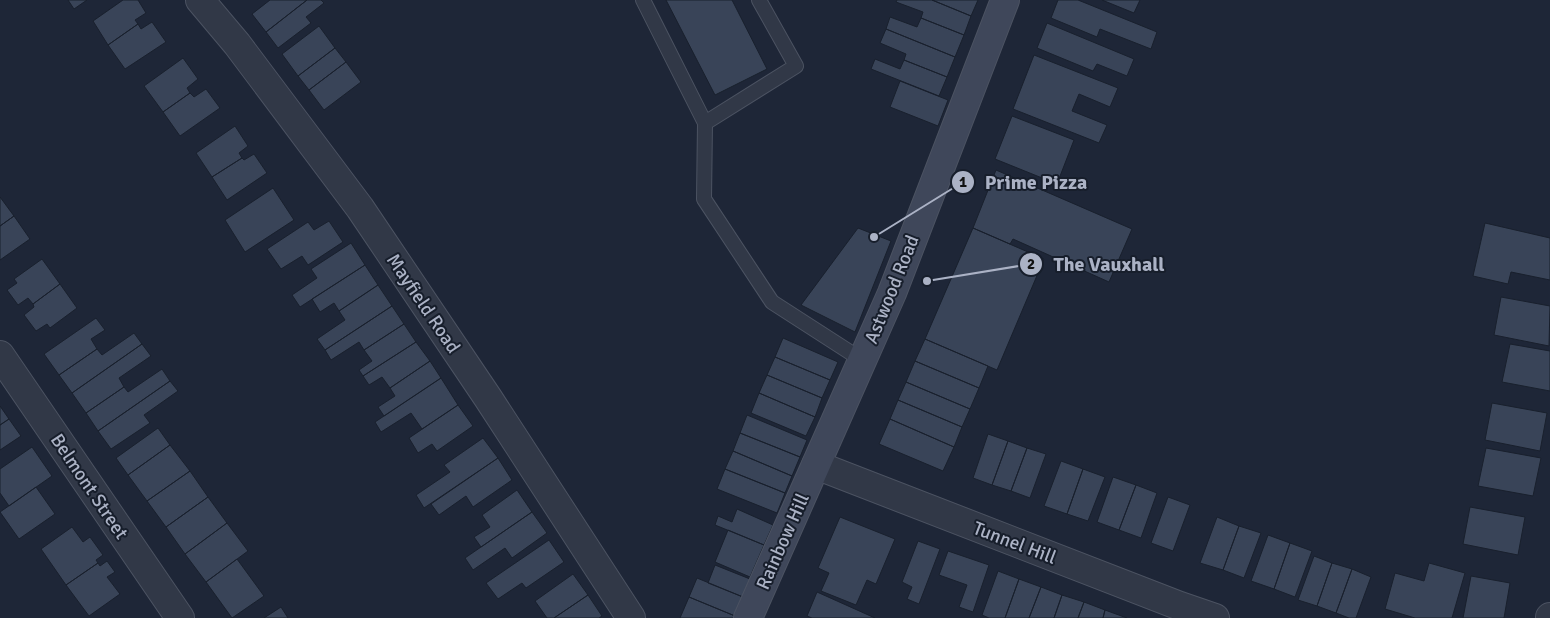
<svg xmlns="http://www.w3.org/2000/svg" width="1550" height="618" viewBox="0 0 1550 618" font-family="Signika,sans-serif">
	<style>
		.building { fill: #394458; stroke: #19202d }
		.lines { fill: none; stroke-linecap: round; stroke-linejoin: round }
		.lane-casing { stroke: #4c5362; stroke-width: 16 }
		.street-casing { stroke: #4c5362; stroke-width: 30 }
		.secondary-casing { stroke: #4c5362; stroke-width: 30 }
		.lane { stroke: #313847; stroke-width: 14 }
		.street { stroke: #313847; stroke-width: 28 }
		.secondary { stroke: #3f475a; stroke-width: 28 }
		.labels { text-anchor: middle; stroke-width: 4; stroke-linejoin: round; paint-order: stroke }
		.street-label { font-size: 19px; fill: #abb2c5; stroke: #171e2b }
		.leader { fill: none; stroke: #abb2c5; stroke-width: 2 }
		.callout-dot { fill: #abb2c5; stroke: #171e2b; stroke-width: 2 }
		.mark-label { font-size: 15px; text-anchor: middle; font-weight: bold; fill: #111 }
		.callout-label { font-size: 20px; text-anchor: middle; font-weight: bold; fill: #abb2c5; stroke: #171e2b; stroke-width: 4; stroke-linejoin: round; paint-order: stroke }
	</style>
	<rect width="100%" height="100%" fill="#1e2637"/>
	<!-- building -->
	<path class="building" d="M68 0H87L74 9Z
		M123 0H138L146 13 135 20 138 24 108 45 93 21Z
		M270 0H307L266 32 252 14Z
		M307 0H321L324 3 306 17 311 23 278 48 266 32Z
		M666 0H732L767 69 715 95Z
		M897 0H932L971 16 964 35 921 18 923 12 896 2Z
		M932 0H978L971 16Z
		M1058 0H1078L1157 32 1151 49 1100 29 1097 37 1051 18Z
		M1102 0H1140L1134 13Z
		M890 17 917 27 921 18 964 35 955 57 886 29Z
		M152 22 166 42 125 69 108 45 138 24 141 29Z
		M1047 23 1134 59 1127 76 1097 64 1093 71 1037 48Z
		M319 26 335 48 298 76 282 54Z
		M886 29 955 57 947 77 904 60 906 54 880 43Z
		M335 48 346 62 309 90 298 76Z
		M1034 55 1118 88 1110 107 1079 94 1072 111 1107 125 1099 143 1013 109Z
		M183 58 198 79 187 88 190 93 163 112 144 86Z
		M875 59 900 69 904 60 947 77 939 96 871 69Z
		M346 62 361 82 324 110 309 90Z
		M900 81 948 100 938 126 890 107Z
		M206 89 220 108 180 136 163 112 190 93 194 97Z
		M1012 116 1074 140 1057 184 995 159Z
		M235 126 248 146 239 153 242 158 212 177 196 153Z
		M254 154 267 173 227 200 212 177 242 158 244 160Z
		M996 170 1132 229 1109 282 1013 239 1010 244 973 228Z
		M273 188 294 220 245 252 225 220Z
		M0 197 14 216 0 226Z
		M14 216 30 239 0 260V226Z
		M329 221 343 242 308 265 302 256 281 269 267 249 308 222 314 230Z
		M1485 223 1550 238V280L1511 272 1508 284 1473 276Z
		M858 228 891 241 855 332 801 305Z
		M973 228 1044 259 997 370 925 339Z
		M351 243 365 265 300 307 292 295 317 278 311 269Z
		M42 259 60 284 33 304 28 298 18 305 7 290 17 283 14 279Z
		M365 265 378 285 339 311 334 303 320 312 312 299Z
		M60 284 77 308 50 328 47 324 36 331 24 315 34 307 33 304Z
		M378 285 392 306 325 350 317 339 345 320 339 311Z
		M1501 297 1550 306 1549 346 1494 335Z
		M392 306 404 324 364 350 359 342 331 360 325 350Z
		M96 318 105 330 91 339 97 349 59 375 44 354Z
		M404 324 416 342 363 376 359 370 372 361 364 350Z
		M134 333 142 344 72 393 59 375 97 349 102 355Z
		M783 338 838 362 830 380 775 357Z
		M925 339 988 366 979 388 915 361Z
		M416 342 430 361 390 388 382 377 369 385 363 376Z
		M142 344 151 356 119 378 124 387 86 413 72 393Z
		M1510 344 1550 351V391L1502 382Z
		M775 357 830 380 822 398 767 375Z
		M430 361 441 378 384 416 378 407 395 396 390 388Z
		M915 361 979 388 970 409 906 382Z
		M162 369 170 381 98 431 86 413 124 387 128 392Z
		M767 375 822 398 815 417 759 393Z
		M441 378 458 405 422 429 411 413 381 432 375 422Z
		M170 381 178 391 144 415 150 423 111 449 98 431Z
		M906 382 970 409 962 427 898 400Z
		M759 393 815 417 806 436 751 413Z
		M898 400 962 427 954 447 890 419Z
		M1492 403 1547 413 1540 451 1485 440Z
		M458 405 473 426 437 451 432 444 418 453 409 438Z
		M0 406 9 419 0 425Z
		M747 415 807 440 800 457 740 433Z
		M9 419 21 436 0 450V425Z
		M890 419 954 447 943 471 879 444Z
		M158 428 170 445 128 475 116 458Z
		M740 433 800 457 792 476 733 451Z
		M988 434 1008 441 992 485 973 478Z
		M483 438 498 458 424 508 416 495 450 472 444 465Z
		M1008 441 1027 448 1011 491 992 485Z
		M170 445 190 471 147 501 128 475Z
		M32 447 52 476 9 506 0 493V469Z
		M1027 448 1046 454 1030 498 1011 491Z
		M1486 448 1541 458 1533 496 1478 486Z
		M733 451 792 476 785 493 725 469Z
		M498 458 512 480 473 507 466 496 439 515 431 504Z
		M1061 461 1083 469 1067 514 1044 506Z
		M725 469 785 493 777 513 717 489Z
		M1083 469 1105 477 1088 521 1067 514Z
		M190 471 208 497 166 527 147 501Z
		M1113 477 1136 485 1119 530 1097 522Z
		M1136 485 1157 493 1141 538 1119 530Z
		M36 487 55 514 19 539 0 512Z
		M517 490 532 512 481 547 474 537 490 527 482 515Z
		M208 497 227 523 185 554 166 527Z
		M1168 497 1190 505 1173 551 1151 543Z
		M1470 507 1525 517 1518 555 1463 544Z
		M737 509 773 525 764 545 715 525 718 516 732 522Z
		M532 512 547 533 512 558 505 548 473 570 465 558Z
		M840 517 895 539 876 584 867 580 856 605 821 591 829 573 818 568Z
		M1217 517 1239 526 1223 570 1200 563Z
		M227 523 248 551 206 582 185 554Z
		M1239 526 1261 533 1244 578 1223 570Z
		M72 527 83 542 90 537 103 555 96 560 98 563 66 585 41 549Z
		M728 530 764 545 750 577 715 562Z
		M1268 535 1290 543 1274 589 1251 581Z
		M549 540 564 562 526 588 522 583 498 599 486 583Z
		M918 541 940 549 919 604 907 599 912 587 902 582Z
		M1290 543 1312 551 1295 597 1274 589Z
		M948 551 989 565 973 612 959 607 967 585 939 575Z
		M1314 556 1332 563 1317 606 1298 600Z
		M237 559 264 596 232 618 206 582Z
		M107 561 115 572 107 577 120 594 89 616 66 585 98 563 100 566Z
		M1332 563 1352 569 1336 613 1317 606Z
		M1429 563 1465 573 1452 618H1415L1385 609 1395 573 1424 581Z
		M715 565 750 579 743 597 708 583Z
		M1352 569 1371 577 1356 618H1349L1336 613Z
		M998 571 1019 579 1005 618H989L982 615Z
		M573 574 588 595 554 618H547L535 601Z
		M1471 576 1510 583 1504 618H1463Z
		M697 578 743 597 735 616 689 597Z
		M1019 579 1041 587 1029 618H1005Z
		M1041 587 1062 595 1054 618H1029Z
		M817 592 875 618H812L807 616Z
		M588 595 602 616 599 618H554Z
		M1062 595 1084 602 1078 618H1054Z
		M689 597 735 616 734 618H680Z
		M1084 602 1105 610 1103 618H1078Z
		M281 607 288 618H264Z
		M1105 610 1127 618H1103Z"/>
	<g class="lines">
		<defs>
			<path id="lane" d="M643 0 705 123 704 199 772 302 862 360
				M705 123 796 66 759 0"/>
			<path id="street" d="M200 0 237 44 360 208 488 398 631 618
				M0 355 180 618
				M816 465 1180 606 1215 618
				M1550 618V617"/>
			<path id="secondary" d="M748 618 892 293 1005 0"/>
		</defs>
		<!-- lane casing -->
		<use href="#lane" class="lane-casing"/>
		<!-- street casing -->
		<use href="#street" class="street-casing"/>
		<!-- secondary casing -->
		<use href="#secondary" class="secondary-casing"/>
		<!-- lane -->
		<use href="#lane" class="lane"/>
		<!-- street -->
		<use href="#street" class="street"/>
		<!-- secondary -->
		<use href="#secondary" class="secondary"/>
	</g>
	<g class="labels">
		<!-- street labels -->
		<g class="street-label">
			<text transform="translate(891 289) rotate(-68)" y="7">Astwood Road</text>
			<text transform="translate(424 303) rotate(56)" y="7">Mayfield Road</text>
			<text transform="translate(90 486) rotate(56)" y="7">Belmont Street</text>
			<text transform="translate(782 541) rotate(-66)" y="7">Rainbow Hill</text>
			<text transform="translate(1015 542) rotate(21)" y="7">Tunnel Hill</text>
		</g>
	</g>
	<!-- callouts -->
	<path class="leader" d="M874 237L963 182M927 281L1031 264"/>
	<g class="callout-dot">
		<circle cx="874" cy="237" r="5"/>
		<circle cx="927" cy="281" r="5"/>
		<circle cx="963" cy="182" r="12"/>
		<circle cx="1031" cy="264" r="12"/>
	</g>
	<g class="mark-label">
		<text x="963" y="187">1</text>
		<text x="1031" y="269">2</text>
	</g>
	<g class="callout-label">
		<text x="1036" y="189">Prime Pizza</text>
		<text x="1109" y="271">The Vauxhall</text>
	</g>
</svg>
